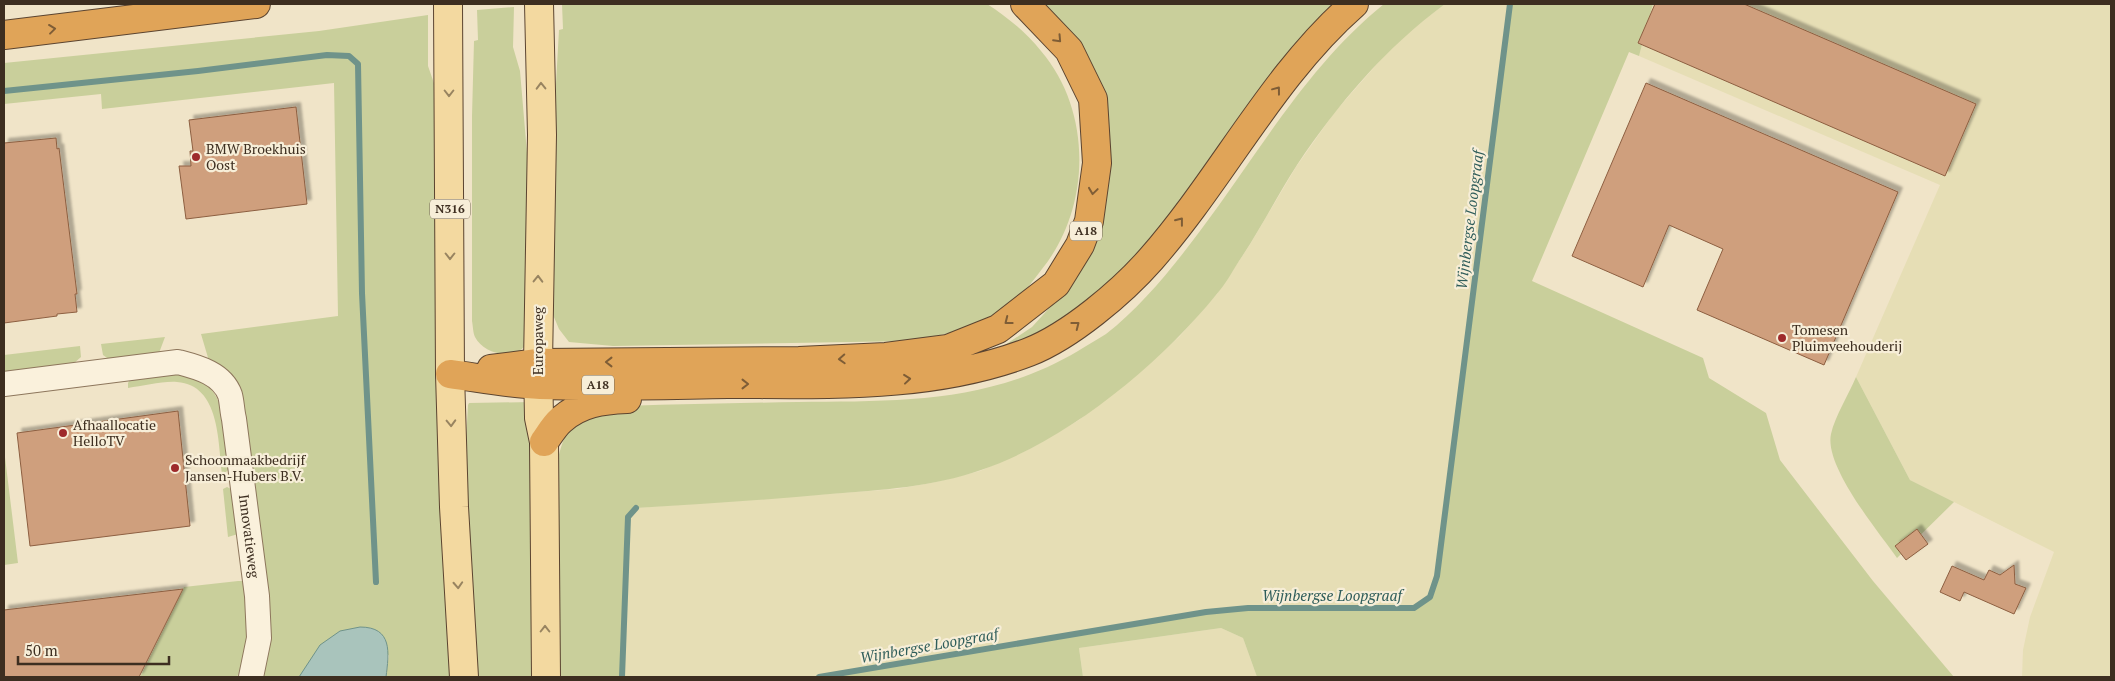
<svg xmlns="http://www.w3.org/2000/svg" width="2115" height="681" viewBox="0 0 2115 681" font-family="'PT Serif',serif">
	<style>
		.farmland { fill: #e6deb5 }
		.green { fill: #c9cf9b }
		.water { fill: #a9c4bc; stroke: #6f938a }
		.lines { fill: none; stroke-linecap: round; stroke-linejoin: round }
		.stream { stroke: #6f938a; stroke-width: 6 }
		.building { fill: #cf9f7d; stroke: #8d5f41; filter: url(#shadow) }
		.minor-casing { stroke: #8d765c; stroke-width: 26 }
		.primary-casing { stroke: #5b4430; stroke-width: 30 }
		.motorway-casing { stroke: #5b4430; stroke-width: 30 }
		.minor { stroke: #faf1dc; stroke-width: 24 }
		.primary { stroke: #f3d9a0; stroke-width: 28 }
		.motorway { stroke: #e0a458; stroke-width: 28 }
		.oneway { stroke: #7e5d36 }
		.oneway2 { stroke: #988460 }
		.poi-dot { fill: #9e2a2b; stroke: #f7eed8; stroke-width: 2 }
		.labels { text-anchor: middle; stroke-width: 4.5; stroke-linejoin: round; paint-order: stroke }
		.shield { fill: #f7eed8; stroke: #756857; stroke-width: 1 }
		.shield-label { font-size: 12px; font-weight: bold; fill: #3d2e20 }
		.poi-label { font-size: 14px; fill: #3d2e20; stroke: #f7eed8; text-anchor: start }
		.street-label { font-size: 14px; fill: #3d2e20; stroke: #f7eed8 }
		.water-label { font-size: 15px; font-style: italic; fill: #2f5d5a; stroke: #f7eed8 }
	</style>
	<defs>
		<filter id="shadow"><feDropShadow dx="4.5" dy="-4.5" stdDeviation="1" flood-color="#0004"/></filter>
	</defs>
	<rect width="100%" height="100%" fill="#f0e4c8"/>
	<!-- farmland -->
	<path class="farmland" d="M1445 4H1510L1461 399 1437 576 1430 597 1423 603 1414 608 1398 609 1248 608 1206 612 819 677H622L628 517 636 508 897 489 936 482 980 471 1030 449 1079 420 1125 384 1179 337 1217 294 1249 246 1296 167 1334 113 1385 55 1413 28Z
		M1653 4H2111V677H2022L2023 650 2030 617 2054 552 1910 480 1856 377 1940 185 1639 56Z
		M1221 628 1243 638 1257 677H1083L1079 648Z"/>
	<!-- green -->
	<path class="green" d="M562 4H987C1007 17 1026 32 1041 51 1093 112 1091 208 1042 269 1030 285 1017 302 1000 313 972 330 941 335 910 341L613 346 569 342 559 329 548 303 551 173 559 30 563 29Z
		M1041 4H1343L1132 267 1062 326 987 357 1032 327 1062 294 1108 154Z
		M1384 4H1445C1385 48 1338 104 1297 165 1277 196 1260 230 1239 261 1232 272 1225 285 1216 295 1159 365 1067 441 981 470 933 487 881 490 830 494 766 500 701 504 636 508L628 517 622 677H558L556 470C565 418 578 417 626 406 683 404 741 403 798 402 898 401 989 404 1078 351 1087 345 1097 340 1106 334 1141 307 1174 266 1200 231 1259 153 1307 66 1384 4Z
		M1510 4H1653L1639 56 1629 52 1532 281 1703 358 1709 378 1766 413 1780 460 1873 581 1954 677H1257L1243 638 1221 628 1079 648 1083 677H819L1206 612 1248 608H1414L1429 597 1437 576 1461 399Z
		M514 7 513 47 520 71 531 200 530 338C528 341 526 345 523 348 510 360 483 353 475 337 473 333 473 326 472 321V116L474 41 478 40 477 10Z
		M428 15V66L436 89 453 677H386L389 655 319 677H260C269 660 271 646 270 627L244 407 209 361 201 334 338 316 334 83 102 109 101 94 4 104V63L319 31Z
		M165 337 159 353 110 360 103 355 101 344Z
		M80 346 81 357 73 364 4 372V355Z
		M179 373C186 375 195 376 201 380 228 397 226 440 230 468L226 472 222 473C218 442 220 385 177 382 162 381 143 386 128 388V383L131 378Z
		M1856 377 1910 480 1954 502 1897 558C1878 531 1824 466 1831 434 1835 416 1849 394 1856 377Z
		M532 402 536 677H475L465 459 468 405 469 403Z
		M4 449 18 563 4 565Z
		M227 487 233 490 238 534 228 537 223 489Z
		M238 581H244L250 628 248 656 237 677H140L184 587Z"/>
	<!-- water -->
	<path class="water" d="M360 627C393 627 389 653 386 677H299L320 645 340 631Z"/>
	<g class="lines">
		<!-- stream -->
		<path class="stream" d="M4 91 198 71 327 55 349 56 358 64 362 293 376 582
			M622 677 628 517 636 508
			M819 677 1206 612 1248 608H1414L1430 597 1437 576 1510 4"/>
	</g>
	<!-- building -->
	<path class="building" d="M1655 4H1744L1976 104 1945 176 1638 43Z
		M1646 83 1898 192 1824 365 1697 310 1723 249 1669 225 1643 287 1572 256Z
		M296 107 307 204 186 219 179 166H191L190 151H193L189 120Z
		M56 138 57 149 59 148 77 294H75L77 312 57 314V316L4 323V143Z
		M178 411 190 526 30 546 17 433Z
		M1917 529 1928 544 1906 560 1895 546Z
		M2014 565 2015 584 2026 588 2014 614 1964 592 1960 601 1940 592 1952 566 1984 580 1989 570 2000 575Z
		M183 589 139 677H4V610Z"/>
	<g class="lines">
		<defs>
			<g id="minor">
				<path id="s1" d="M4 384 178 362C197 367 222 373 230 395 232 402 232 411 234 419L257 596 259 638 251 677"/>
			</g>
			<path id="primary" d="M448 4 450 374 454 507 464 677
				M539 4 542 135 538 363 539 418 544 442 546 677"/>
			<path id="motorway" d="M4 35 256 4
				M491 369 538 363 799 361 886 357 948 349 998 329 1056 284 1080 245 1089 221 1097 163 1093 99 1069 50 1025 4
				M450 374C480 378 510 384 540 385 603 387 665 385 728 384 828 384 933 389 1029 352 1070 336 1122 292 1151 259 1223 177 1272 76 1354 4
				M544 442C549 435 554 426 561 420 580 403 602 400 627 399"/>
		</defs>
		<!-- minor casing -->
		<use href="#minor" class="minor-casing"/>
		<!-- primary casing -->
		<use href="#primary" class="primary-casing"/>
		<!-- motorway casing -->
		<use href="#motorway" class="motorway-casing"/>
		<!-- minor -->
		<use href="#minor" class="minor"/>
		<!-- primary -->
		<use href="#primary" class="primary"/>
		<!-- motorway -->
		<use href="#motorway" class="motorway"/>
	</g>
	<!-- one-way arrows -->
	<defs><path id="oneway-chevron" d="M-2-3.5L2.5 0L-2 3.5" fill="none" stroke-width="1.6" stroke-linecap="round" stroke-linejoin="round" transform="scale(1.25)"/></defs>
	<g class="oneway">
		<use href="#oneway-chevron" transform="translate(52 29) rotate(-7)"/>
		<use href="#oneway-chevron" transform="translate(1058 39) rotate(47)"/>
		<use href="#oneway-chevron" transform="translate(1277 90) rotate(-53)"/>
		<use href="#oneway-chevron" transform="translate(1093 191) rotate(98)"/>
		<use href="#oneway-chevron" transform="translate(1180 221) rotate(-52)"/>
		<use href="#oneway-chevron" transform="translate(1008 321) rotate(142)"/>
		<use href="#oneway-chevron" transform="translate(1076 325) rotate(-38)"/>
		<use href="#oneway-chevron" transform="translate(842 359) rotate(177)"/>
		<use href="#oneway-chevron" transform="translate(609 362) rotate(180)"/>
		<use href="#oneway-chevron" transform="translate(907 379) rotate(-6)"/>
		<use href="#oneway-chevron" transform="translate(745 384)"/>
	</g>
	<g class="oneway2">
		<use href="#oneway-chevron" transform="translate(541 86) rotate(-91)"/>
		<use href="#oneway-chevron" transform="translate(449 93) rotate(90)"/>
		<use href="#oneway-chevron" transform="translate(450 256) rotate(90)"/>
		<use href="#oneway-chevron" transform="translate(538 279) rotate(-89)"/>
		<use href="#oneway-chevron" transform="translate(451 423) rotate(88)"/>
		<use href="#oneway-chevron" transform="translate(458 585) rotate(87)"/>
		<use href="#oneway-chevron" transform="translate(545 629) rotate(-90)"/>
	</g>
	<!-- markers -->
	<g class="poi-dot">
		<circle cx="196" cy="157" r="5"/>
		<circle cx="1782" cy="338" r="5"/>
		<circle cx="63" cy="433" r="5"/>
		<circle cx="175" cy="468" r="5"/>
	</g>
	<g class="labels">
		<!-- shield labels -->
		<g class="shield">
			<rect x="430" y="199.5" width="40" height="19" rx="4"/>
			<rect x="1070" y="221.5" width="32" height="19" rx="4"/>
			<rect x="582" y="375.5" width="32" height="19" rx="4"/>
		</g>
		<g class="shield-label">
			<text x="450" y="213">N316</text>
			<text x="1086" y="235">A18</text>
			<text x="598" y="389">A18</text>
		</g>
		<!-- poi labels -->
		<g class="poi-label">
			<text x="206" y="154">BMW Broekhuis<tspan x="206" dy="16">Oost</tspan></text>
			<text x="1792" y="335">Tomesen<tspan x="1792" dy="16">Pluimveehouderij</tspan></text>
			<text x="73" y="430">Afhaallocatie<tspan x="73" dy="16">HelloTV</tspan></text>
			<text x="185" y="465">Schoonmaakbedrijf<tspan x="185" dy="16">Jansen-Hubers B.V.</tspan></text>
		</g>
		<!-- street labels -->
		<g class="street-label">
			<text transform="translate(538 341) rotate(-90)" y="5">Europaweg</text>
			<text dy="5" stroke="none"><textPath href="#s1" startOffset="382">Innovatieweg</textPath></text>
		</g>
		<!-- water labels -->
		<g class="water-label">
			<text transform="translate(1470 220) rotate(-83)" y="5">Wijnbergse Loopgraaf</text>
			<text x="1332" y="601">Wijnbergse Loopgraaf</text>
			<text transform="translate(929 646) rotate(-10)" y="5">Wijnbergse Loopgraaf</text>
		</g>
	</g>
	<!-- border -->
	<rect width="2115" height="681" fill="none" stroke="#3d2e20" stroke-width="10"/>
	<!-- scale -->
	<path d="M18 656v8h151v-8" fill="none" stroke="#3d2e20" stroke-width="2.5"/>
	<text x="25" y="656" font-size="15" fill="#3d2e20" stroke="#f7eed8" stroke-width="4" paint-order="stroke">50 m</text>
</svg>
